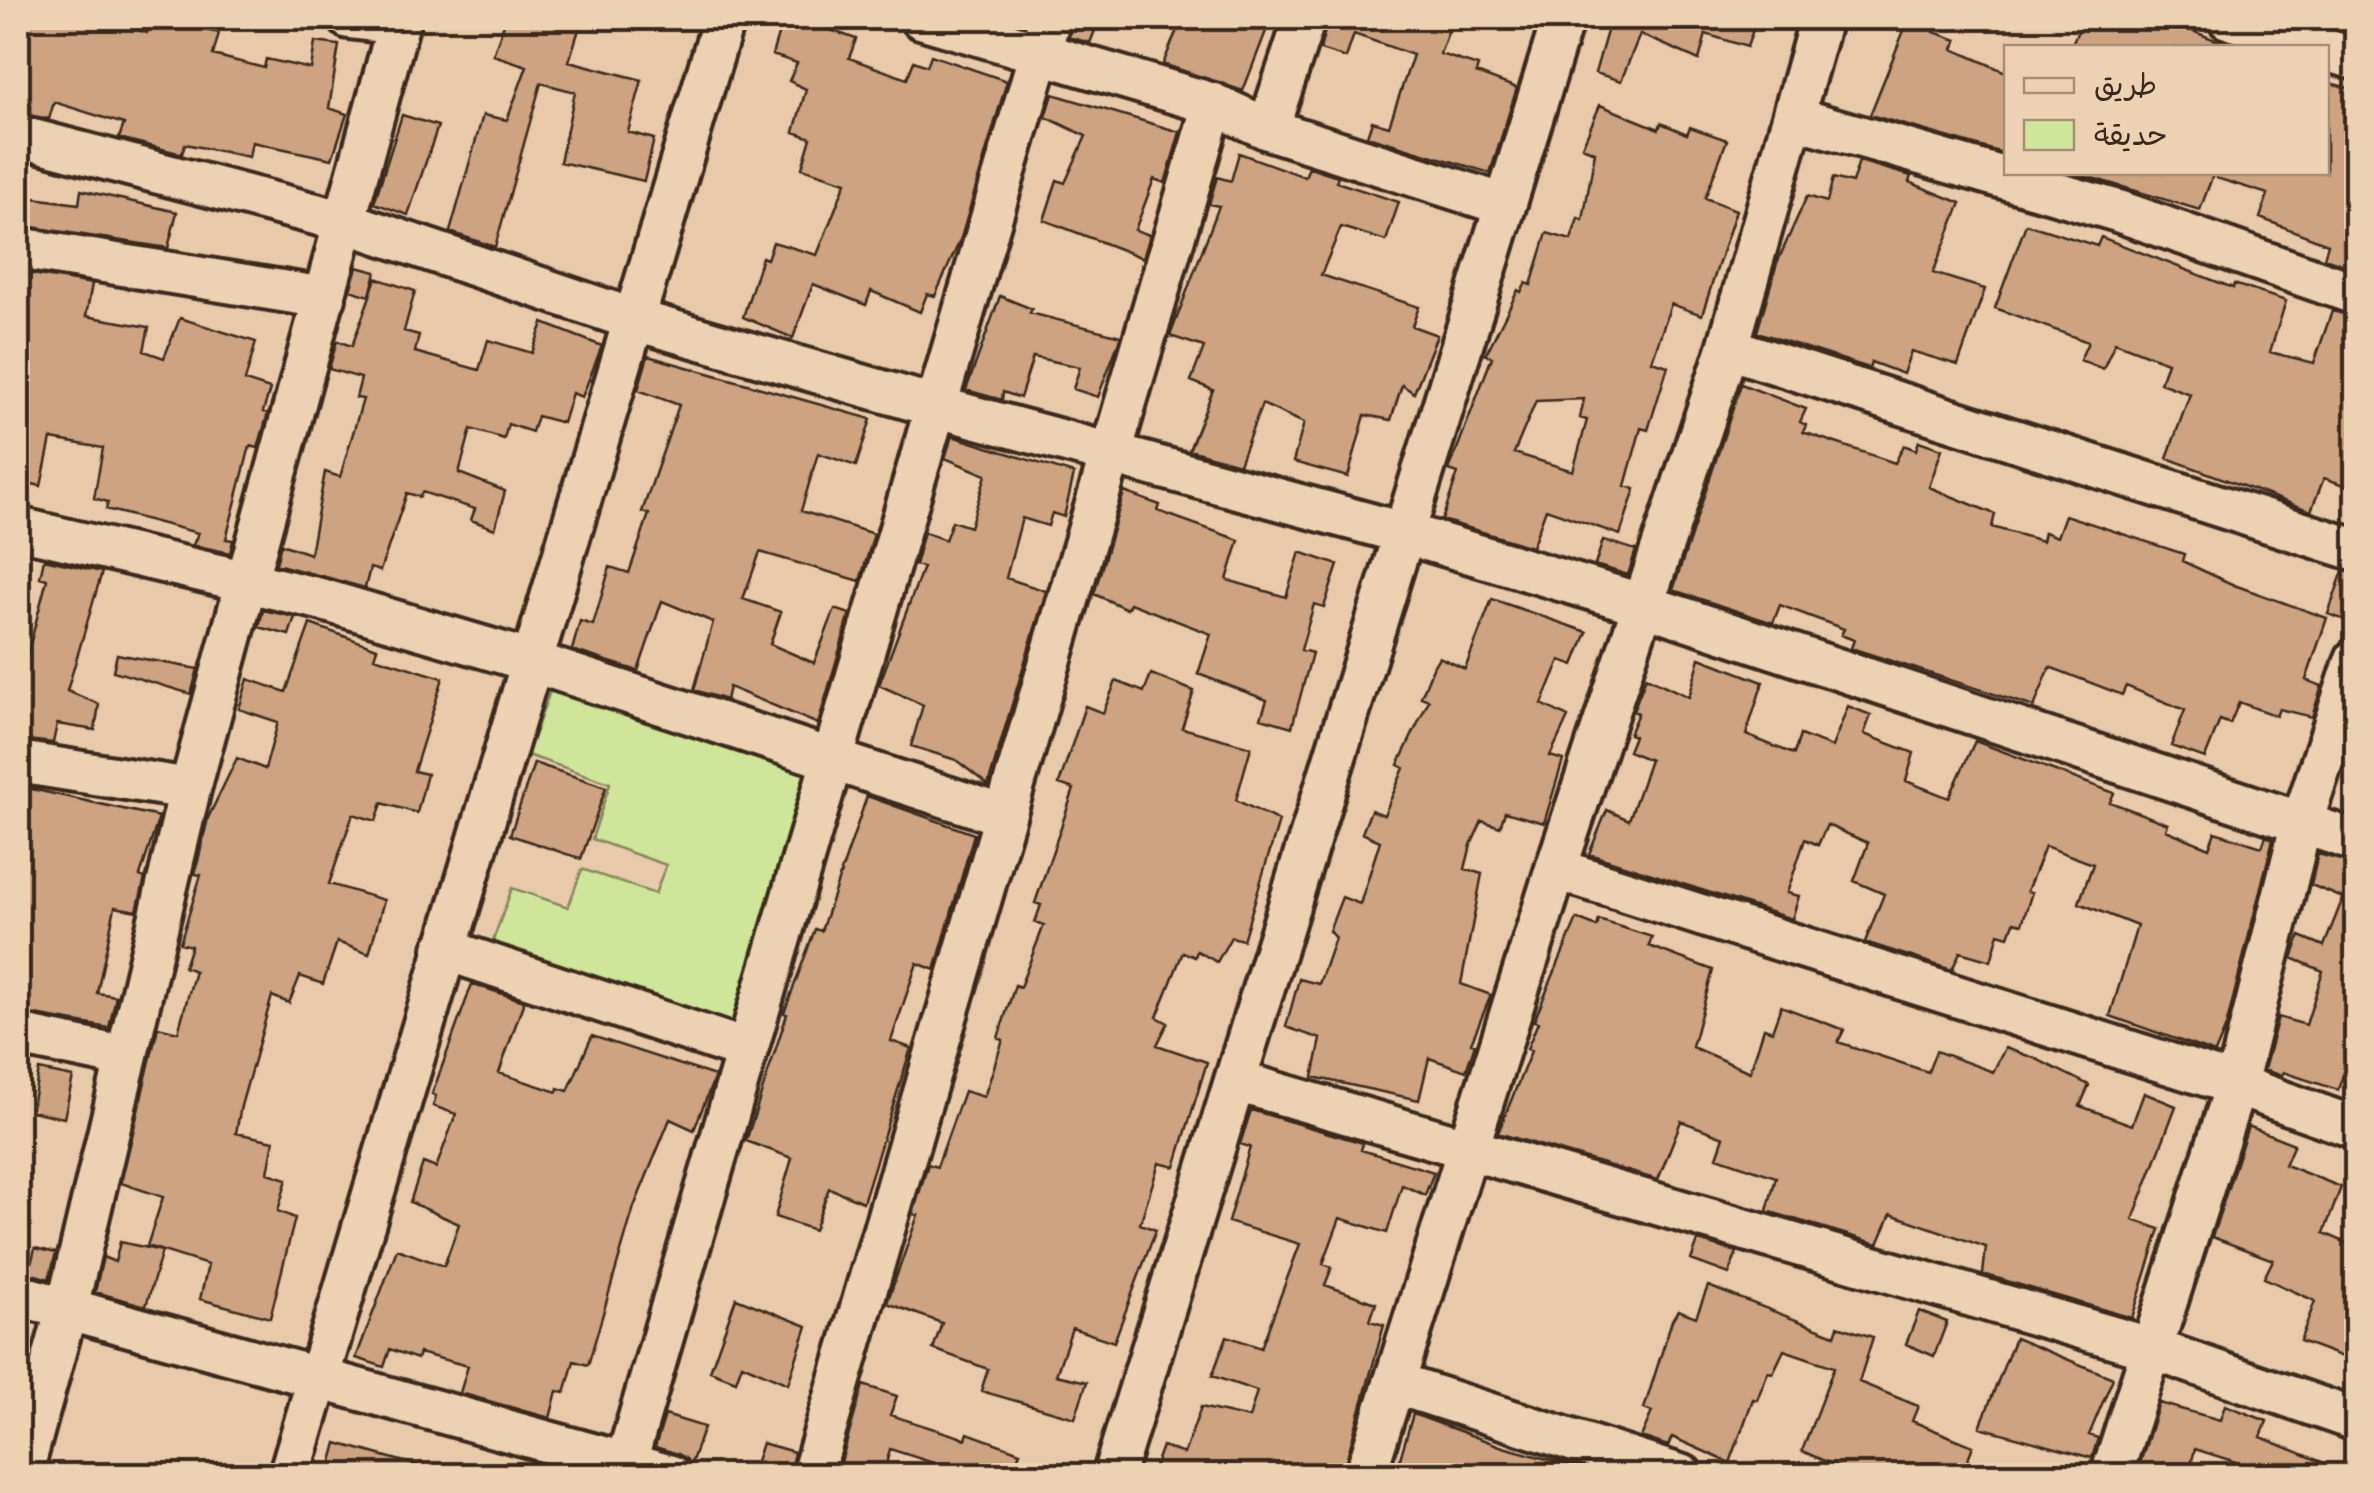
<svg xmlns="http://www.w3.org/2000/svg" width="2374" height="1493" viewBox="0 0 2374 1493" font-family="Pangolin,'Playpen Sans Arabic',sans-serif">
	<style>
		.green { fill: #cee59a; stroke: #84885c; stroke-width: 2.5 }
		.building { fill: #cda381; stroke: #3b2a1e; stroke-width: 2.5; fill-rule: evenodd }
		.lines { fill: none; stroke-linecap: round; stroke-linejoin: round }
		.minor-casing { stroke: #3b2a1e; stroke-width: 48 }
		.minor { stroke: #edd1b3; stroke-width: 40 }
	</style>
	<rect width="100%" height="100%" fill="#e8c9aa"/>
	<filter id="ink" filterUnits="userSpaceOnUse"><feTurbulence type="fractalNoise" baseFrequency=".01" numOctaves="2"/><feDisplacementMap in="SourceGraphic" scale="20" xChannelSelector="R" yChannelSelector="G"/><feConvolveMatrix kernelMatrix="1 2 1 2 8 2 1 2 1" color-interpolation-filters="sRGB"/></filter>
	<g filter="url(#ink)">
		<!-- green -->
		<path class="green" d="M554 680 820 771 730 1029 491 946 512 888 568 907 582 869 655 894 666 865 592 839 610 783 527 755Z"/>
		<!-- building -->
		<path class="building" d="M18 18H99L147 33 150 18 219 33 213 55 264 68 266 59 311 69 315 42 339 45 329 108 347 114 332 159 252 142 249 157 185 144 182 154 119 138 124 124 54 102 49 119 18 113Z
			M506 18H563L581 23 569 61 642 80 628 132 654 139 644 181 560 162 575 92 541 83 495 247 450 232 483 115 507 120 527 66 493 55Z
			M783 18H809L808 22 856 39 849 58 907 79 914 61 927 66 931 55 1007 81 961 238 935 296 927 294 920 312 871 291 866 305 813 284 793 338 743 317 762 257 767 259 773 242 817 255 846 182 802 168 811 138 794 132 806 89 789 81 797 63 772 55Z
			M1073 18H1100L1090 43 1069 37Z
			M1182 18H1271L1243 91 1163 64Z
			M1328 18H1440L1438 23 1450 27 1440 54 1478 66 1476 73 1517 88 1490 173 1367 136 1372 121 1389 126 1413 55 1354 34 1346 58 1320 50Z
			M1603 18H1734L1755 24 1747 47 1706 34 1699 60 1640 34 1621 81 1595 73 1610 21Z
			M1909 18H1939L1934 32 1957 40 1953 49 2006 72V154L1870 115Z
			M2084 18H2159L2236 48H2070Z
			M2326 82 2356 90V181L2342 224 2356 230V269L2324 258 2328 244 2260 218 2268 194 2216 178 2217 172H2326Z
			M1053 94 1180 132 1165 183 1154 179 1135 230 1150 235 1143 258 1044 220 1057 180 1065 183 1086 136 1046 117Z
			M1600 105 1659 129 1661 123 1687 134 1690 127 1727 140 1705 198 1736 210 1702 315 1671 304 1652 361 1668 366 1648 430 1641 428 1625 486 1635 489 1620 535 1546 509 1532 547 1442 520 1458 473 1449 470 1492 357 1486 354 1518 290 1521 292 1526 283 1531 285 1547 233 1571 240 1578 218 1583 220 1595 152 1582 147ZM1584 399 1580 418 1587 420 1573 471 1514 453 1536 401Z
			M402 115 438 126 408 215 374 203Z
			M1239 153 1305 177 1309 167 1338 176 1336 182 1399 202 1386 241 1341 227 1321 275 1419 307 1412 326 1437 335 1414 393 1402 385 1391 420 1365 415 1348 477 1293 462 1304 423 1262 404 1239 464 1189 450 1213 390 1191 381 1204 347 1170 336 1219 206 1209 204 1217 177 1231 181Z
			M1859 161 1911 176 1909 182 1961 203 1933 273 1985 289 1958 365 1911 351 1903 374 1871 362 1869 368 1757 332 1777 263 1807 196 1827 202 1833 178 1852 183Z
			M2072 172H2214L2200 210Z
			M81 190 177 212 168 248 18 225V196L79 204Z
			M2026 224 2097 246 2101 237 2233 288 2234 284 2286 301 2270 352 2314 363 2332 311 2356 317V489L2324 478 2311 511 2167 458 2190 394 2160 383 2167 362 2115 342 2103 369 2080 360 2088 342 1995 308Z
			M357 267 376 272 370 295 376 278 415 291 404 331 419 335 415 352 479 370 488 340 532 353 543 323 602 346 582 397 572 393 563 423 537 416 532 432 508 424 504 439 471 429 459 473 505 491 495 529 471 520 475 509 422 492 420 497 407 493 380 571 370 568 365 588 276 564 281 544 310 554 325 472 340 477 363 399 356 398 361 378 329 369 337 341 352 346 370 296 350 290Z
			M20 272 92 284 86 316 149 327 144 351 164 358 180 318 256 342 245 381 270 389 263 412 268 413 258 448 250 446 226 539 233 540 230 553 193 545 198 533 106 509 108 502 94 498 103 448 51 439 41 486 18 481Z
			M1000 296 1032 309 1030 313 1121 336 1098 397 1073 389 1080 367 1033 357 1020 398 1003 392 1002 400 966 390Z
			M648 356 871 419 856 466 818 453 801 511 874 534 860 581 760 552 743 599 781 612 770 644 814 663 835 609 850 614 818 724 729 687 726 700 694 690 713 622 662 601 638 671 572 650 580 621 593 625 610 567 629 573 649 514 642 512 679 405 638 390Z
			M1741 384 1806 409 1800 422 1806 425 1803 432 1895 463 1904 445 1916 450 1919 441 1942 449 1929 487 1995 514 1992 527 2042 541 2044 532 2057 537 2065 515 2184 554 2182 561 2234 585 2327 618 2306 680 2322 686 2312 717 2279 709 2276 716 2239 702 2230 724 2220 720 2205 758 2171 746 2185 710 2126 686 2122 695 2050 667 2034 707 1851 648 1854 640 1841 635 1844 629 1780 605 1773 623 1673 590Z
			M952 436 1074 474 1064 517 1052 513 1048 526 1022 518 1006 578 1046 591 988 785 956 760 911 746 923 705 879 685 923 567 915 565 924 532 945 540 952 521 970 527 986 475 945 458Z
			M1124 492 1160 505 1158 511 1239 540 1227 580 1286 597 1300 552 1338 565 1324 607 1314 604 1301 650 1312 653 1292 727 1261 718 1267 700 1198 674 1211 634 1130 603 1127 609 1094 594Z
			M1603 540 1636 550 1628 575 1595 565Z
			M44 559 102 572 67 691 99 704 95 730 57 724 53 743 18 739V662L25 664 47 579 40 577Z
			M2343 571 2356 573V624L2328 614Z
			M1492 599 1587 632 1574 665 1560 660 1542 704 1568 717 1550 756 1563 760 1544 823 1505 812 1500 827 1482 821 1471 845 1465 869 1482 874 1461 984 1491 995 1471 1043 1475 1044 1466 1071 1429 1058 1419 1100 1313 1077 1321 1039 1286 1027 1299 979 1319 984 1335 938 1329 931 1342 897 1360 904 1380 841 1362 833 1371 810 1384 815 1404 768 1398 765 1429 700 1421 697 1434 665 1439 657 1465 669Z
			M263 610 295 617 289 635 259 627Z
			M310 624 377 648 374 657 443 678 414 771 427 774 417 813 382 803 376 821 353 814 329 884 384 900 369 954 337 942 323 984 300 976 289 1003 272 996 241 1106 236 1133 274 1141 268 1173 287 1179 278 1211 295 1218 270 1318 200 1299 208 1265 147 1246 163 1197 121 1183 158 1027 178 1032 195 971 184 967 191 946 180 943 201 875 195 874 208 818 237 758 265 769 278 722 239 709 248 679 286 692Z
			M117 654 198 669 191 694 113 671Z
			M1700 658 1763 682 1746 735 1794 754 1800 735 1832 747 1848 706 1871 715 1864 734 1914 753 1906 781 1949 798 1975 741 2114 793 2110 802 2168 824 2166 830 2209 848 2215 832 2262 847 2266 836 2273 839 2226 1027 2215 1053 2110 1016 2137 926 2079 903 2093 864 2045 846 2027 891 2032 892 2022 924 2014 922 2009 936 1999 933 1991 961 1960 952 1952 970 1865 942 1884 894 1854 881 1868 843 1827 825 1818 845 1805 839 1787 893 1799 896 1792 919 1589 854 1607 810 1629 820 1650 760 1628 751 1634 736 1629 734 1638 713 1633 711 1646 677 1689 697Z
			M1151 674 1194 691 1182 728 1251 747 1236 800 1279 821 1243 940 1231 937 1217 962 1197 951 1195 957 1183 952 1157 1017 1168 1023 1157 1045 1207 1062 1175 1167 1159 1163 1140 1224 1156 1230 1114 1342 1072 1328 1056 1375 1087 1382 1075 1418 981 1391 988 1369 933 1349 942 1323 887 1303 918 1215 913 1214 928 1164 937 1167 964 1091 984 1097 1003 1040 998 1038 1015 985 1020 987 1044 925 1035 922 1041 905 1035 903 1074 789 1059 784 1085 706 1103 713 1116 681 1144 692Z
			M534 763 606 787 581 859 510 835Z
			M18 786 159 817 140 876 145 878 137 911 115 907 97 993 116 996 109 1028 18 1012Z
			M867 796 974 834 935 970 917 963 891 1041 911 1048 863 1202 829 1188 814 1230 775 1217 792 1158 746 1141 787 1014 784 1013 815 929 821 931Z
			M2318 854 2356 864V1081L2343 1075 2338 1090 2283 1072 2282 1076 2264 1070 2278 1017 2306 1025 2323 971 2292 958 2300 936 2324 946 2343 898 2311 885Z
			M1577 919 1597 927 1599 920 1652 937 1649 946 1713 970 1692 1047 1750 1072 1764 1028 1772 1031 1781 1006 1844 1030 1838 1042 1928 1072 1936 1051 1993 1072 2005 1048 2034 1058 2089 1085 2080 1106 2132 1125 2144 1093 2176 1106 2133 1220 2160 1229 2132 1318 1983 1274 1986 1247 1891 1214 1878 1244 1767 1211 1776 1177 1717 1157 1724 1137 1681 1121 1658 1180 1498 1133 1531 1051 1527 1049 1538 1022 1534 1021Z
			M472 984 524 1001 499 1073 557 1092 558 1088 568 1091 592 1036 715 1076 694 1130 670 1119 634 1207 588 1365 574 1361 565 1393 557 1391 550 1418 460 1393 468 1366 419 1353 417 1359 390 1349 384 1367 356 1358 397 1249 444 1266 459 1224 410 1202 423 1163 436 1168 456 1114 433 1106 436 1096 432 1094Z
			M39 1070 73 1077 64 1118 31 1111Z
			M1251 1110 1363 1143 1361 1150 1434 1172 1425 1195 1402 1185 1387 1233 1340 1218 1323 1264 1332 1267 1325 1285 1376 1303 1370 1321 1384 1325 1342 1476H1151L1162 1446 1184 1454 1201 1407 1249 1418 1257 1391 1212 1376 1227 1336 1261 1348 1300 1244 1228 1222 1250 1147 1240 1144Z
			M2248 1126 2294 1144 2285 1165 2341 1187 2324 1233 2356 1247V1362L2300 1341 2315 1301 2264 1278 2273 1260 2212 1237Z
			M1698 1241 1737 1252 1729 1274 1691 1260Z
			M120 1242 162 1251 146 1306 95 1292 103 1257 115 1262Z
			M35 1248 56 1253 49 1279 29 1273Z
			M1708 1286 1835 1335 1838 1326 1873 1337 1859 1382 1918 1406 1912 1421 1973 1446 1961 1476H1858L1802 1451 1834 1367 1784 1350 1773 1373 1768 1372 1757 1400 1753 1399 1730 1463 1672 1437 1668 1446 1641 1437 1652 1412 1644 1409 1672 1320 1678 1310 1696 1317Z
			M736 1298 807 1326 788 1384 742 1364 736 1381 710 1371Z
			M1919 1311 1947 1322 1934 1356 1906 1344Z
			M2015 1338 2113 1378 2089 1435 2098 1438 2092 1458 1980 1427Z
			M863 1385 897 1396 890 1415 966 1439 968 1433 1020 1452 1010 1476H954L956 1470 890 1449 883 1476H837Z
			M2159 1403 2220 1420 2225 1405 2267 1421 2261 1437 2356 1476H2252L2255 1468 2195 1449 2188 1476 2138 1470Z
			M1413 1414 1503 1447 1580 1468 1579 1476H1395Z
			M665 1415 704 1427 691 1464 678 1454 655 1447Z
			M337 1443 426 1468 425 1476H328Z
			M762 1443 794 1452 789 1476H751Z"/>
		<g class="lines">
			<defs>
				<path id="minor" d="M349 18 398 24
					M921 18 1213 104 1268 129 1505 205
					M2228 18 2320 48
					M2326 50 2356 59
					M1796 118 2118 211 2356 294
					M1268 129 1305 18
					M18 136 346 222 632 319 934 406 1407 534 1644 605 2356 841
					M18 248 325 298
					M1728 348 2356 550
					M18 528 320 599 530 661 1005 816
					M18 762 190 789
					M1556 869 2236 1085 2356 1128
					M444 949 746 1050
					M18 1035 124 1057
					M1236 1081 2150 1348 2356 1420
					M18 1295 671 1476
					M1394 1383 1683 1476
					M21 1476 67 1308 190 789 400 18
					M289 1476 724 18
					M622 1476 1050 18
					M812 1476 1213 104
					M1113 1476 1563 18
					M1365 1476 1556 869 1728 348 1821 18
					M2111 1476 2236 1085 2301 825 2356 659"/>
			</defs>
			<!-- minor casing -->
			<use href="#minor" class="minor-casing"/>
			<!-- minor -->
			<use href="#minor" class="minor"/>
		</g>
	</g>
	<!-- margin -->
	<rect width="2374" height="1493" fill="none" stroke="#edd1b3" stroke-width="60"/>
	<rect x="30" y="30" width="2314" height="1433" fill="none" stroke="#3b2a1e" stroke-width="4" filter="url(#ink)"/>
	<!-- legend -->
	<rect x="2004" y="45" width="325" height="130" fill="#edd1b3" stroke="#a68e77" stroke-width="2.5"/>
	<rect x="2024" y="78" width="50" height="15" fill="#edd1b3" stroke="#a68e77" stroke-width="2.5"/>
	<text x="2094" y="95" font-size="30" fill="#3b2a1e">طريق</text>
	<rect x="2024" y="120" width="50" height="30" fill="#cee59a" stroke="#a68e77" stroke-width="2.5"/>
	<text x="2094" y="145" font-size="30" fill="#3b2a1e">حديقة</text>
</svg>
